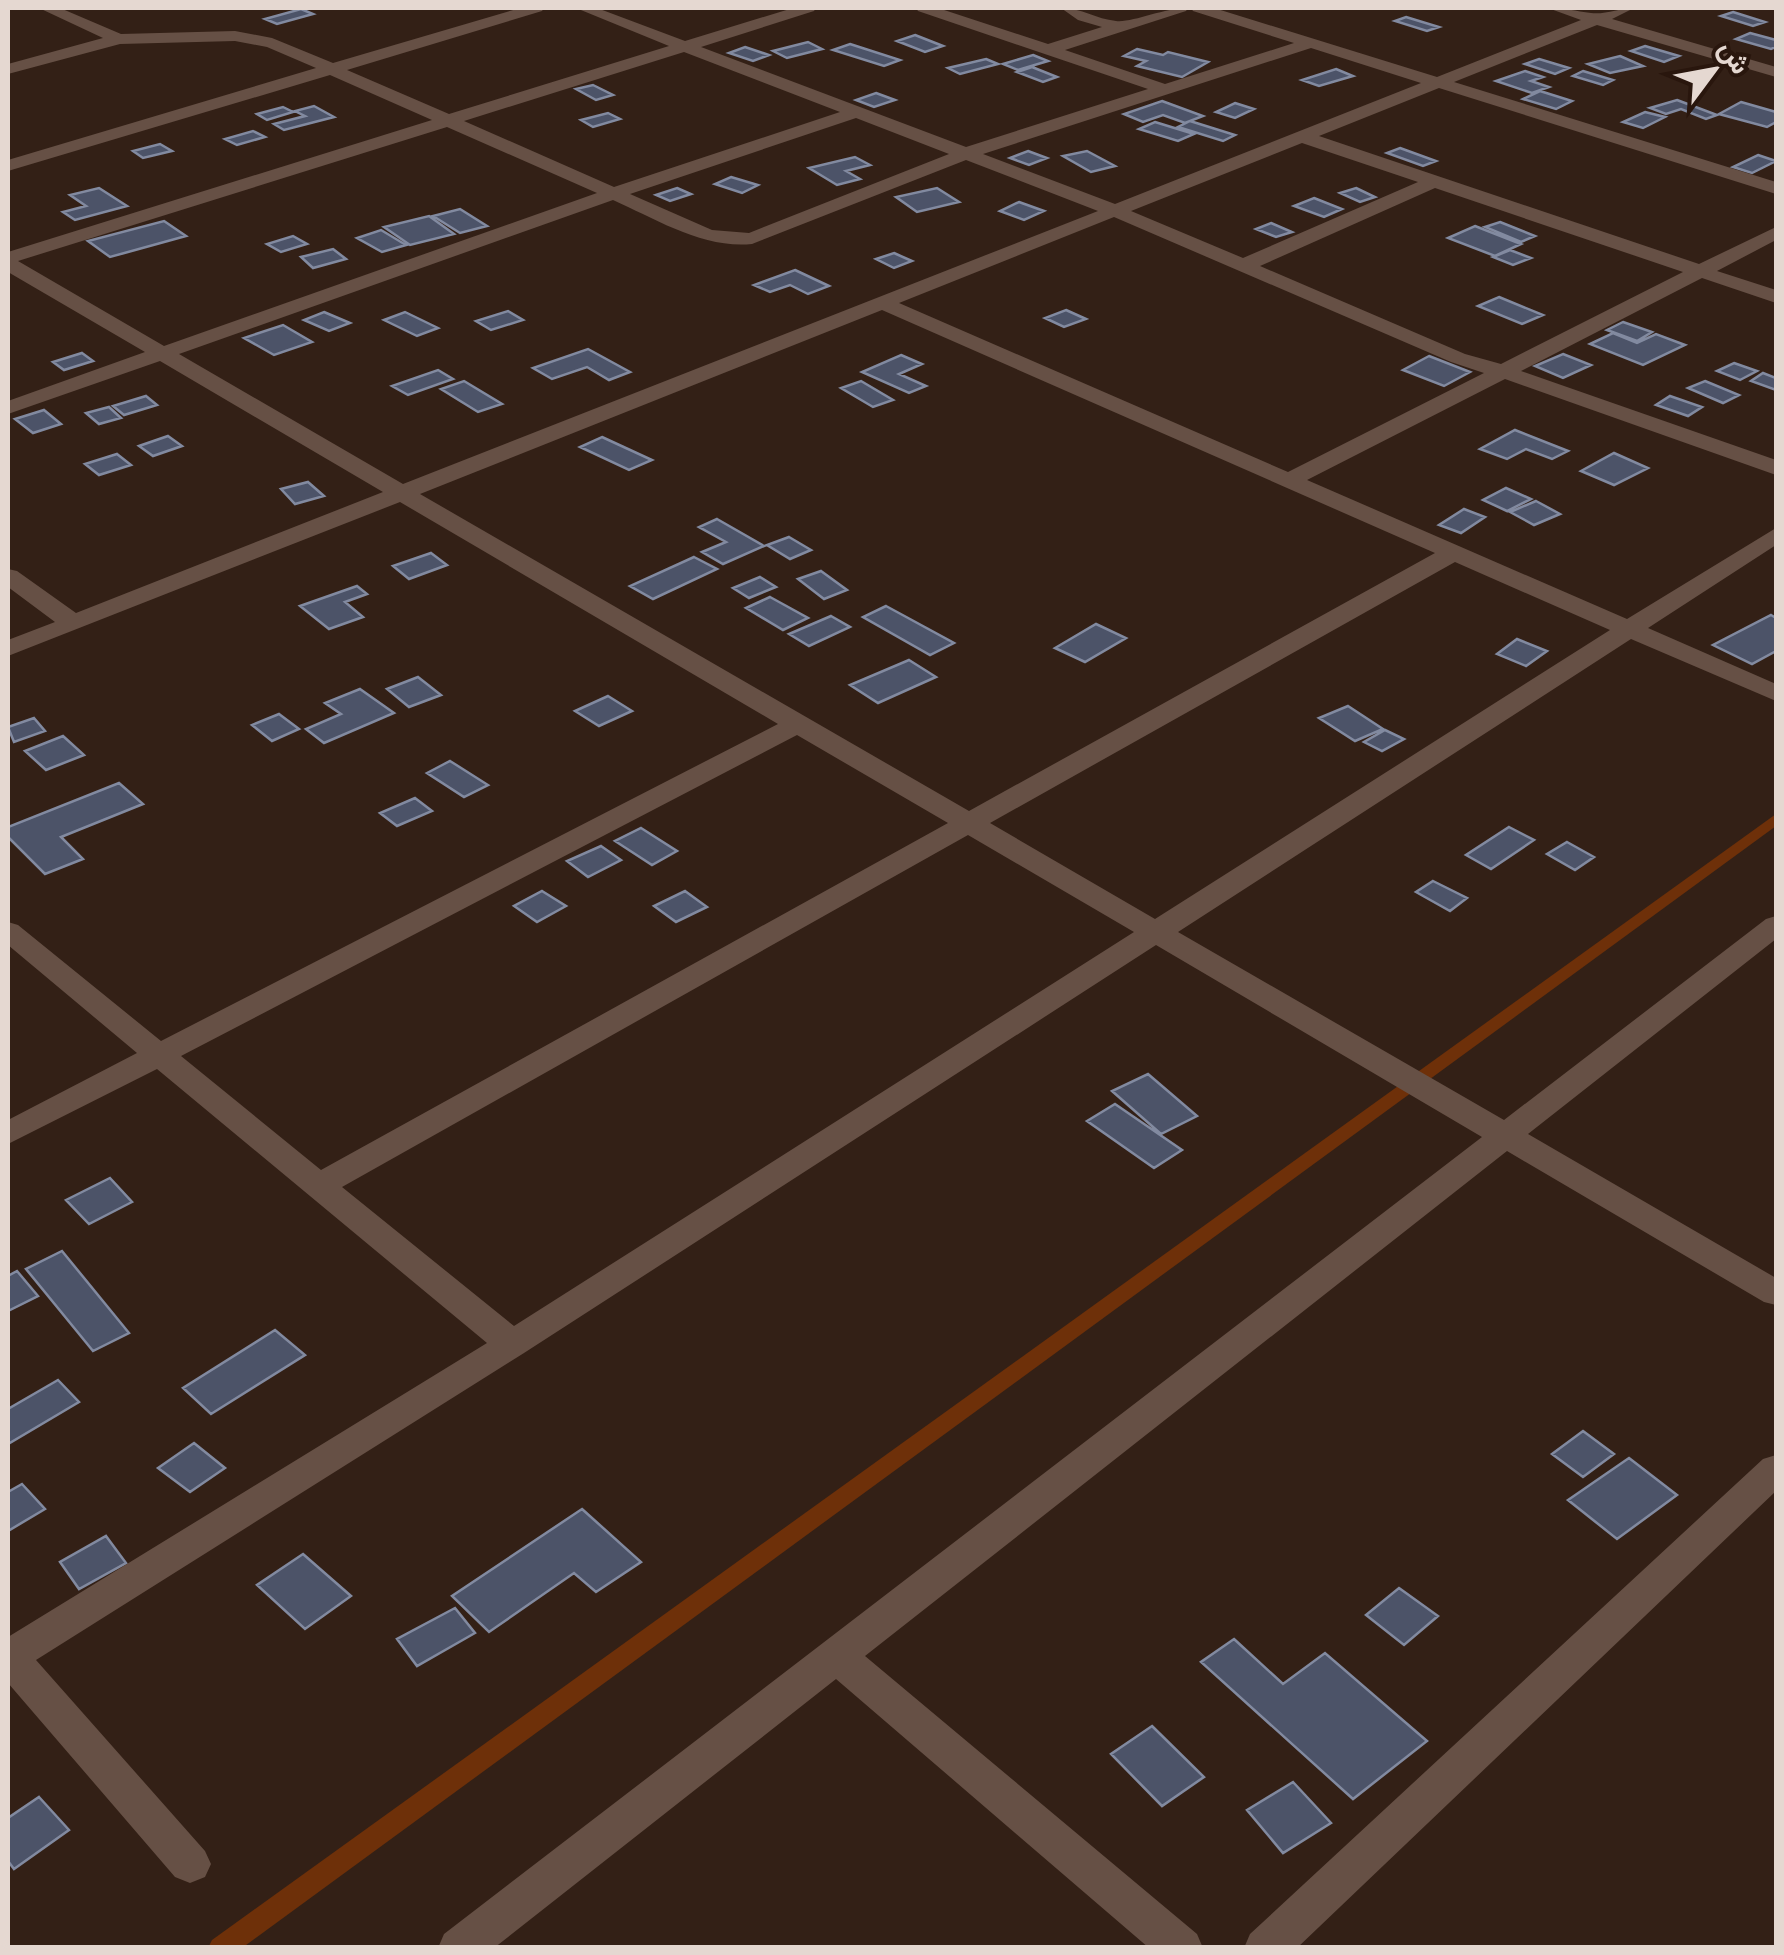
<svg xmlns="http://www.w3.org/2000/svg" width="1784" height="1955" viewBox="0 0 1784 1955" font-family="'Fira Sans',Vazirmatn,sans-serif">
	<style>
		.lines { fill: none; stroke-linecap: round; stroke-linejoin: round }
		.stream { fill: #6e3009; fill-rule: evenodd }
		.building { fill: #4c5368; stroke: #828aa0; stroke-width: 2.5 }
		.minor { fill: #665045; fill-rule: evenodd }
	</style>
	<rect width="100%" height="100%" fill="#332016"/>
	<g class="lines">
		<!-- stream -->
		<path class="stream" d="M1776 814V826L242 1948H208L212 1940Z"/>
	</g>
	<!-- building -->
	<path class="building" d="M301 9 313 14 277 24 265 19Z
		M1733 12 1765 22 1753 26 1721 16Z
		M1406 17 1439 27 1427 31 1395 21Z
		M1750 33 1776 40V47L1771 49 1736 39Z
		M915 35 943 46 925 52 897 41Z
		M808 42 822 49 787 58 773 51Z
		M850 44 900 60 884 66 833 50Z
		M1645 46 1679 56 1664 62 1631 51Z
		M745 47 769 55 753 61 729 53Z
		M1137 49 1163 55 1168 52 1208 62 1182 77 1137 66 1146 61 1124 56Z
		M1033 55 1048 61 1018 70 1003 64Z
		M1620 56 1643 66 1610 73 1588 64Z
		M986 59 998 64 960 74 948 68Z
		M1539 59 1569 68 1555 74 1525 64Z
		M1032 67 1057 77 1043 82 1017 72Z
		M1336 69 1353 76 1319 86 1302 80Z
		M1525 71 1543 77 1531 81 1549 87 1532 93 1496 81Z
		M1583 71 1613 80 1603 85 1573 76Z
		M593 85 613 95 596 100 576 89Z
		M1540 91 1572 101 1556 109 1523 99Z
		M876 93 895 100 874 107 856 100Z
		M1677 100 1717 115 1706 119 1681 109 1666 114 1650 108Z
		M1162 101 1203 116 1185 123 1163 115 1143 122 1124 114Z
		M1741 102 1776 112V122L1767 127 1719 114Z
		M1235 103 1254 109 1235 118 1216 112Z
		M314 106 334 117 284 130 274 124 305 116 295 111Z
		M283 107 293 112 267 120 257 114Z
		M1645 112 1665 117 1643 128 1623 122Z
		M608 113 620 119 593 127 581 120Z
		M1190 121 1235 135 1223 141 1178 127Z
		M1155 122 1194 134 1178 141 1139 129Z
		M253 131 265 137 237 145 225 139Z
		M160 144 172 151 143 158 133 151Z
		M1400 148 1436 161 1423 166 1387 153Z
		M1028 151 1047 158 1029 165 1010 158Z
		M1087 151 1115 166 1091 172 1063 156Z
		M1758 155 1776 161 1752 173 1733 167Z
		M855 157 870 165 846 171 860 179 837 185 809 168Z
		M731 177 758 185 742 193 715 184Z
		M99 188 127 206 75 220 63 212 86 206 70 195Z
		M677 188 691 194 670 201 656 195Z
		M937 188 959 202 917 212 896 197Z
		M1356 188 1375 197 1360 202 1340 193Z
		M1314 198 1342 209 1324 217 1294 206Z
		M1019 202 1044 211 1024 220 1000 211Z
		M460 209 487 226 460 233 433 216Z
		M429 216 454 234 410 245 384 227Z
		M164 221 186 236 110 257 88 241Z
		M1500 222 1535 236 1521 242 1485 227Z
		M1271 223 1292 232 1276 237 1256 229Z
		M1475 226 1521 244 1495 256 1448 238Z
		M381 230 406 245 382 252 357 238Z
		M293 236 307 244 281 252 267 244Z
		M333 249 346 259 313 268 301 257Z
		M1510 250 1531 258 1513 265 1493 257Z
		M894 253 912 261 894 268 876 259Z
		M795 270 829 286 808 294 790 285 770 292 754 285Z
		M1499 297 1543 315 1522 324 1478 306Z
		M1066 310 1086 319 1064 327 1045 318Z
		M508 311 523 320 491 330 476 321Z
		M324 312 350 323 329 331 304 320Z
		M405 312 438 328 417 336 384 320Z
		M1623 322 1652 332 1637 341 1607 330Z
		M283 325 312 342 274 355 244 338Z
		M1613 333 1637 343 1656 334 1685 345 1643 365 1590 344Z
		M588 349 630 372 609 380 587 367 552 379 533 368Z
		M82 353 93 361 64 370 53 362Z
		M1563 354 1591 365 1563 378 1535 366Z
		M901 355 922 364 899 374 926 386 909 393 862 372Z
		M1429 356 1470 372 1444 386 1403 370Z
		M1734 363 1757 371 1740 380 1717 371Z
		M438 370 453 379 408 395 392 386Z
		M1763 373 1776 378V390L1751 381Z
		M464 381 502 404 478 412 441 389Z
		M861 381 893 400 873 407 841 388Z
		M1705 381 1739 395 1723 403 1688 388Z
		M146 396 157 405 124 415 113 406Z
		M1670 396 1702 407 1688 416 1656 405Z
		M109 407 121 418 99 424 86 413Z
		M44 410 61 424 33 433 15 419Z
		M1515 430 1568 451 1552 459 1526 449 1507 459 1480 449Z
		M168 436 182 446 153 456 139 446Z
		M602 437 652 460 629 470 580 447Z
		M1614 453 1648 468 1614 485 1581 471Z
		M117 454 131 465 99 475 85 464Z
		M308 482 324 496 295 504 281 489Z
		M1506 488 1531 499 1507 511 1483 500Z
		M1536 501 1560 514 1534 525 1510 512Z
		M1464 509 1485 517 1461 533 1439 525Z
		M717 519 764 546 723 564 702 552 726 542 699 527Z
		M789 537 811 550 790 559 767 545Z
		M431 553 447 565 409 579 393 566Z
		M694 557 717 569 653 599 630 586Z
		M821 571 847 590 824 599 798 579Z
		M760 577 776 587 749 598 733 588Z
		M357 586 367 594 345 602 363 617 329 629 300 606Z
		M770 597 808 618 783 630 746 608Z
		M886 606 954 643 930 655 863 617Z
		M1771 615 1776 618V651L1752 664 1713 645Z
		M831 616 850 627 809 646 789 634Z
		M1096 624 1126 638 1085 662 1055 648Z
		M1517 639 1547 651 1526 666 1497 654Z
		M909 660 936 677 878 703 850 685Z
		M418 677 441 695 409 707 387 689Z
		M360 689 394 713 324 743 306 729 341 714 325 703Z
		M608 696 632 711 599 726 575 711Z
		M1348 706 1383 729 1355 741 1319 718Z
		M279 714 299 729 272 741 252 725Z
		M34 718 45 731 14 742 8 727Z
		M1385 730 1404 739 1382 751 1364 742Z
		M63 736 84 755 46 770 25 751Z
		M450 761 488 785 464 797 427 773Z
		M119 783 143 804 61 837 83 859 45 874 8 837V827Z
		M415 798 432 811 397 826 380 813Z
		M1509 827 1534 840 1491 869 1466 855Z
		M641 828 677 851 652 865 615 841Z
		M1567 842 1594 857 1575 870 1547 854Z
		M601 846 621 860 588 877 567 861Z
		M1433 881 1467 898 1450 911 1416 892Z
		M542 891 566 906 537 922 514 906Z
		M685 891 707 907 676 922 654 906Z
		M1148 1074 1197 1116 1161 1134 1112 1091Z
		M1115 1104 1182 1150 1154 1168 1087 1121Z
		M110 1178 132 1202 89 1224 66 1200Z
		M62 1251 129 1333 93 1351 26 1269Z
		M17 1271 38 1296 8 1311V1276Z
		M275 1330 305 1355 211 1414 183 1388Z
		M58 1380 79 1402 8 1444V1409Z
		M1583 1431 1614 1454 1583 1477 1552 1454Z
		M194 1443 225 1468 190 1492 158 1468Z
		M1629 1458 1677 1495 1617 1539 1568 1500Z
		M22 1484 45 1509 8 1531V1492Z
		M582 1509 641 1562 596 1592 574 1573 489 1632 452 1596Z
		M106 1536 126 1563 79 1589 60 1562Z
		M303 1554 351 1596 305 1629 257 1585Z
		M1399 1588 1438 1616 1404 1645 1366 1615Z
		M455 1608 475 1633 417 1666 397 1639Z
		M1234 1639 1283 1684 1325 1653 1427 1741 1353 1799 1201 1662Z
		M1152 1726 1204 1777 1162 1806 1111 1754Z
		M1293 1782 1331 1823 1283 1853 1247 1810Z
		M39 1797 69 1830 14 1869 8 1861V1818Z"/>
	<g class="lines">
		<!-- minor -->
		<path class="minor" d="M39 8H60L121 34 235 31 272 38 333 63 520 8H544L542 11 347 70 449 114 669 46 576 8H597L685 41 793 8H816L814 11 701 47 966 147 1148 89 918 11 916 8H938L1048 44 1102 27 1078 20 1061 8C1082 8 1096 19 1116 21 1132 23 1163 8 1188 8L1186 11 1065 50 1165 84 1294 43 1193 11 1191 8H1214L1437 77 1581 20 1548 8C1564 8 1576 11 1591 13 1604 15 1620 8 1634 8L1612 19 1776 67V77L1597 25 1454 82 1776 182V194L1439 88 1319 136 1699 264 1776 227V240L1717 271 1776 290V303L1702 278 1521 371 1776 460V475L1505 379 1307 480 1627 619 1776 528V545L1648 628 1776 684V701L1631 639 1178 932 1504 1120 1766 919 1776 916V939L1528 1134 1776 1278V1305L1764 1302 1507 1151 865 1656 1197 1934 1203 1948H1149L836 1679 494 1948H438L444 1934 1482 1137 1156 945 524 1353 36 1660 205 1851 211 1864 205 1877 190 1883 175 1877 8 1683V1637L487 1343 157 1069 8 1144V1120L137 1053 8 945V922L18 925 161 1041 778 724 400 502 8 656V640L55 622 8 587V569L17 571 76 613 383 492 160 361 8 414V401L145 352 8 272V252L432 120 330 75 8 171V160L316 68 267 47 235 41 120 44 8 74V64L103 38ZM1311 48 1421 83 1115 204 983 154ZM684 52 840 112 614 187 464 121ZM856 118 949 154 749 233 712 230 630 194ZM447 127 597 193 164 346 18 261ZM1302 143 1418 182 1243 258 1131 211ZM966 160 1098 211 403 484 179 354 613 200C656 219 703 249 752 244ZM1435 188 1683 272 1501 364 1465 354 1260 266ZM1114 217 1451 362 1484 373 1288 472 899 303ZM882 310 1435 553 969 811 420 494ZM1455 562 1610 630 1155 919 990 823ZM797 735 948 823 321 1170 181 1056ZM968 835 1134 932 514 1326 342 1187Z
			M1776 1455V1491L1297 1948H1244L1250 1934 1763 1459Z"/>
	</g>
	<!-- border -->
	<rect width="1784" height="1955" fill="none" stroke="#e5d8d1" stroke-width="20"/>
	<!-- north arrow -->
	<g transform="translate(1714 70) rotate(58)" stroke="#29160d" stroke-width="8" paint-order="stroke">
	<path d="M0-8L18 38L0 25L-18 38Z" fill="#e5d8d1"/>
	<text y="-15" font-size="28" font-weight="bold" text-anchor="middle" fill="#e5d8d1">ش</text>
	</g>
</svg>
